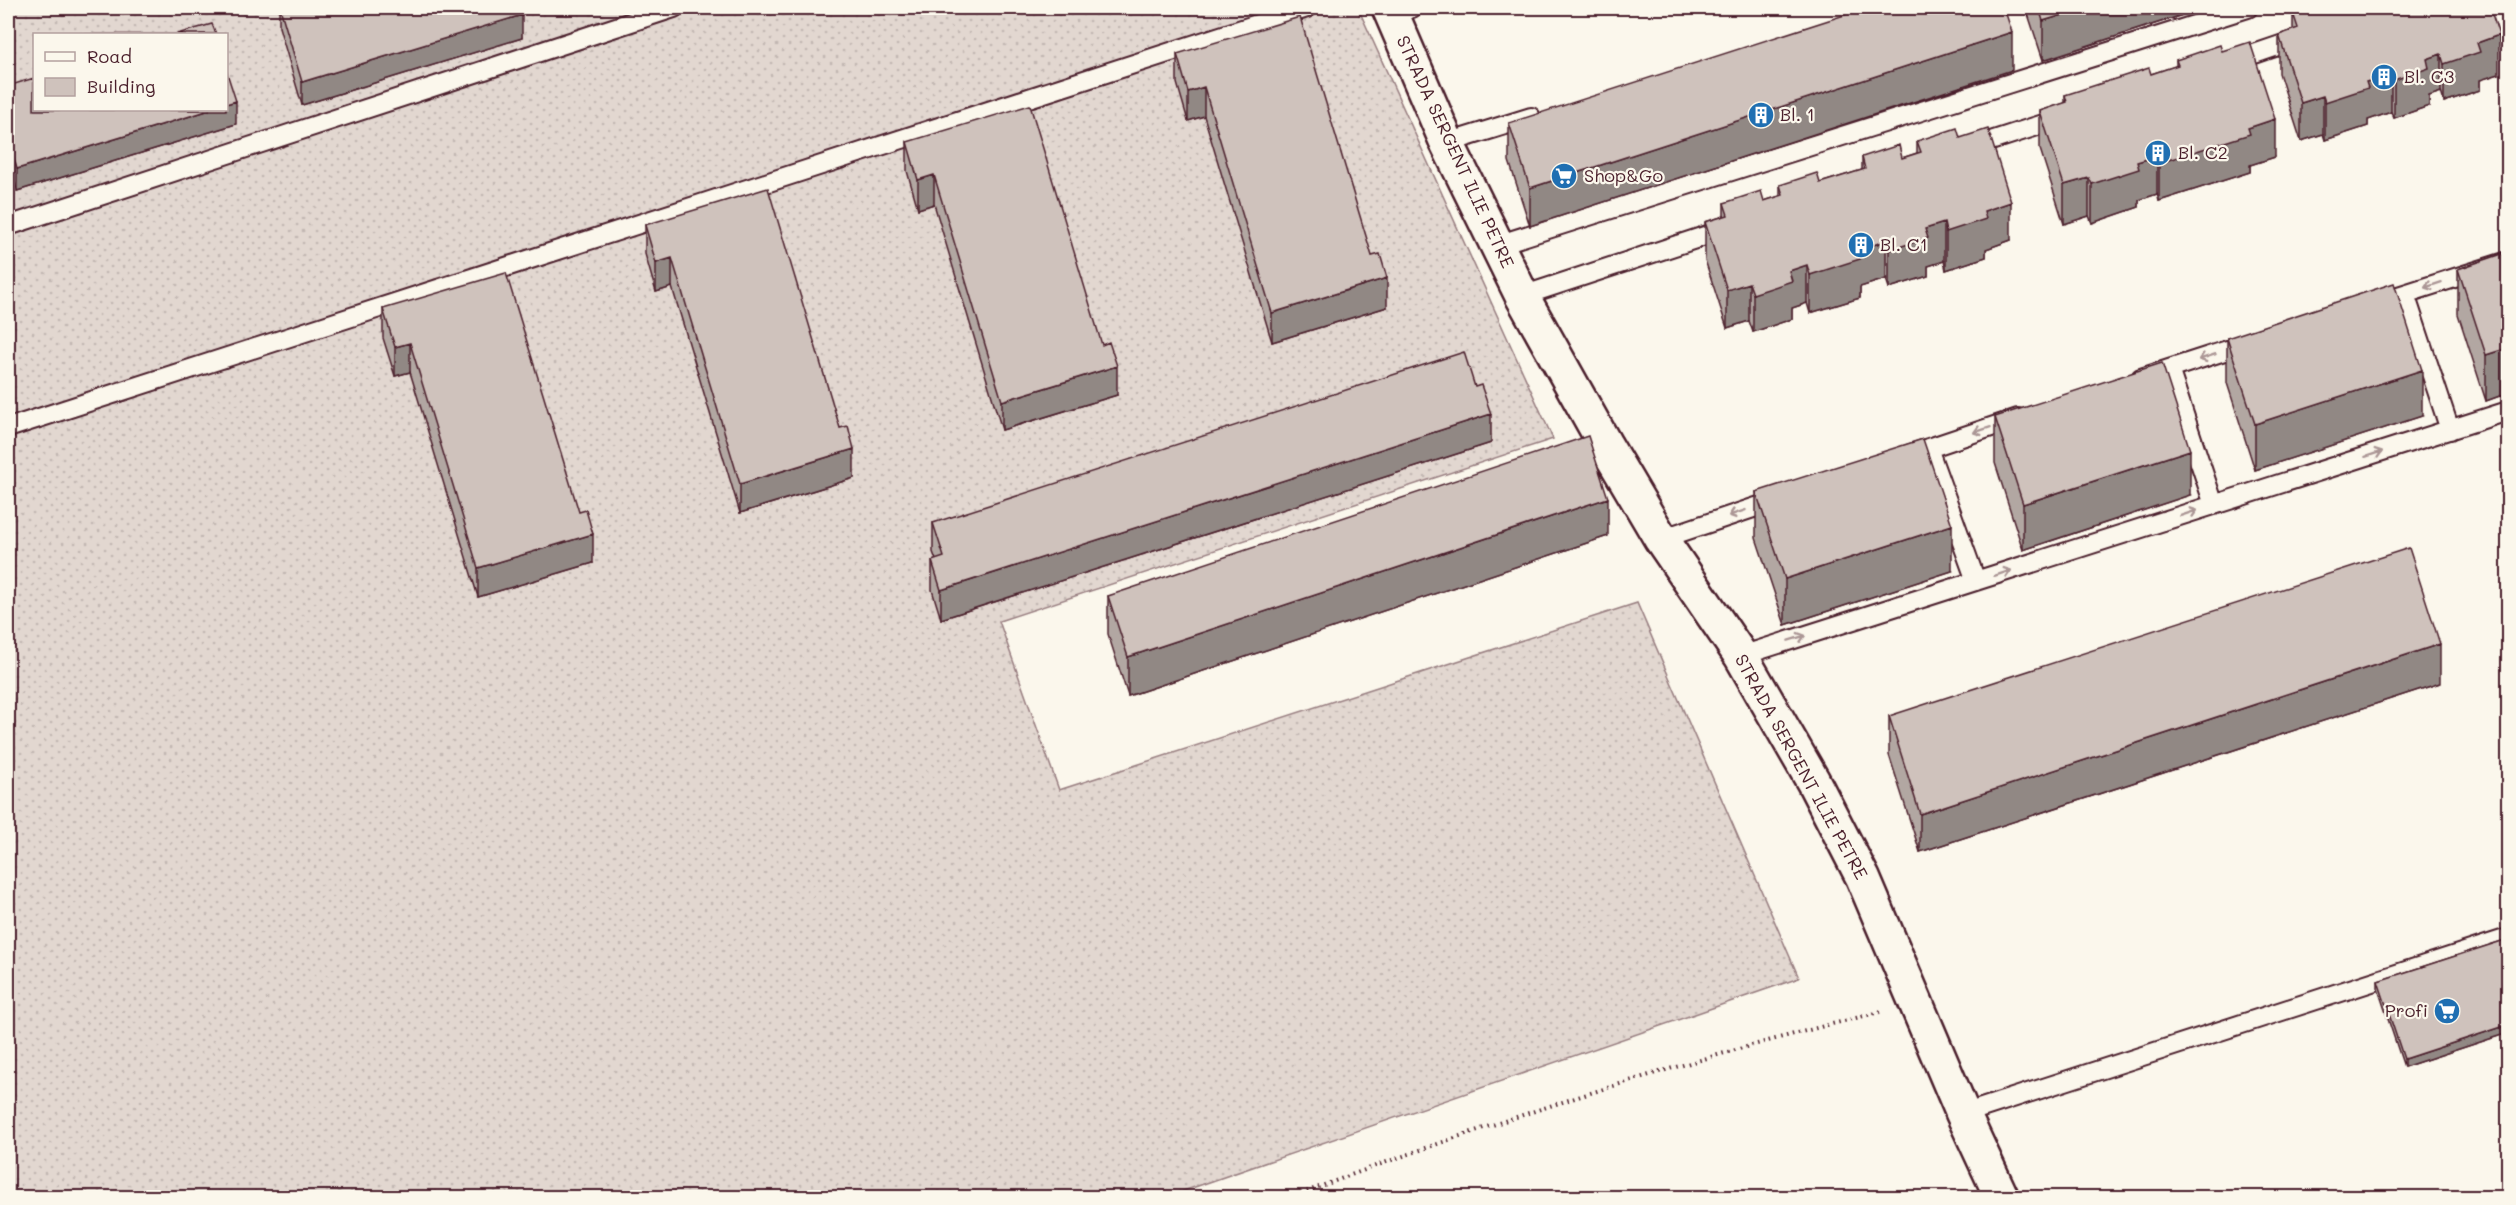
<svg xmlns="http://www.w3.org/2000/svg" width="2516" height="1205" viewBox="0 0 2516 1205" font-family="Mali,sans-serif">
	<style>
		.grass { fill: url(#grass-dots); stroke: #967b7e; stroke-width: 1.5; fill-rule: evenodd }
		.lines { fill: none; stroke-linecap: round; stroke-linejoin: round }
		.lane-casing { stroke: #4a1f2b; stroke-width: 22 }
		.street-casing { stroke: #4a1f2b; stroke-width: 38 }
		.path { stroke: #4a1f2b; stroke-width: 4; stroke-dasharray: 1.5 4.5; stroke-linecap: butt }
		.lane { stroke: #fbf7ec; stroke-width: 18 }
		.street { stroke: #fbf7ec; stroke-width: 33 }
		.wall { fill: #b2a7a2; stroke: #4a1f2b; stroke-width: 1.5 }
		.shaded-wall { fill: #918884; stroke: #4a1f2b; stroke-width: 1.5 }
		.building { fill: #cfc2bc; stroke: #4a1f2b; stroke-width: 1.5 }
		.oneway { stroke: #ab9695 }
		.labels { text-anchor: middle; stroke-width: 4.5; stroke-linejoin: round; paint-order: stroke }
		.poi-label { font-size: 18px; fill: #4a1f2b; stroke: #fbf7ec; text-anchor: start }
		.street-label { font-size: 18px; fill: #4a1f2b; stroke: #fbf7ec }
	</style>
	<defs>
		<pattern id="grass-dots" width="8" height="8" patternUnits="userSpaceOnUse" patternTransform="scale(1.5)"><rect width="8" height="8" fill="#e2d7d0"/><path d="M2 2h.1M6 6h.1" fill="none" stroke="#c3b8b3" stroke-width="1.8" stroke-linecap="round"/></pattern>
	</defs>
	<rect width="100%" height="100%" fill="#fbf7ec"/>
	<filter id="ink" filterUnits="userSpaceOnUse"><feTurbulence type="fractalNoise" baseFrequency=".0167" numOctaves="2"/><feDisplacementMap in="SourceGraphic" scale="12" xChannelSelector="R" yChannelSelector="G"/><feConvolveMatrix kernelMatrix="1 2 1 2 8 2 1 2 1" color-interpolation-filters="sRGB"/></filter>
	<g filter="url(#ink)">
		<!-- grass -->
		<path class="grass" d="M8 8H1358L1553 439 999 621 1059 790 1637 603 1799 978 1166 1197H8ZM34 34H226V110H34Z"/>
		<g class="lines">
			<defs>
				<path id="lane" d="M1391 14 1412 8
					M2231 62 2301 38
					M1447 143 1531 117
					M1969 148 2062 118
					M8 226 674 8
					M1497 245 2248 8
					M2405 294 2450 430
					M1522 296 1726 229
					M2376 303 2508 261
					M2169 369 2214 505
					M2141 378 2249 343
					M8 428 1307 8
					M1928 448 1976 581
					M1905 456 2018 418
					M1661 539 1780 499
					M1741 656 2508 411
					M1963 1114 2508 938"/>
				<path id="street" d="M1389 8 1447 143 1522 296 1606 446 1661 539 1741 656 1813 781 1863 878 1963 1114 2002 1198"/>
			</defs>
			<!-- lane casing -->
			<use href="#lane" class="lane-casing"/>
			<!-- street casing -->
			<use href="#street" class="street-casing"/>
			<!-- path -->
			<path class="path" d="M1290 1198C1483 1124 1680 1061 1880 1012"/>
			<!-- lane -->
			<use href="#lane" class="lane"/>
			<!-- street -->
			<use href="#street" class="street"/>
		</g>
		<!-- wall -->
		<path class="wall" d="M279 8H519L522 38 302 105 279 27Z
			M2026 8H2204L2043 60Z
			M2312 8 2499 74 2480 80V90L2444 102 2441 92 2429 96V106L2394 118 2391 112 2368 120V126L2325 140 2323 134 2301 141 2279 73V35L2293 30V13Z
			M2222 51 2275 157 2250 165V172L2159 201 2157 194 2139 200V207L2092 223 2089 216 2064 224 2040 149V111L2065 103V95L2151 74 2176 66V60Z
			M1177 54 1387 307 1272 342 1204 116 1188 121 1177 83Z
			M2012 70 1530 226 1509 161V123Z
			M8 86 236 124 17 191 8 161Z
			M1960 138 2011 240 1986 249V257L1946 270 1944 261 1928 266V276L1889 288 1886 279 1860 287V298L1810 313 1807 303 1792 308V319L1753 332 1749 321 1727 328 1705 260V222L1724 216V203L1764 201 1780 196V185L1820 183 1862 170V157L1902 158 1917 153V141Z
			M907 142 1117 395 1002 430 934 204 918 209 907 171Z
			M645 225 840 428 854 478 740 513 672 287 656 292 645 254Z
			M2508 252V393L2486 401 2458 314V269Z
			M383 309 593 563 478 597 410 372 395 376 383 338Z
			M2227 338 2422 416 2255 470 2227 383Z
			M1995 417 2190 495 2023 550 1995 463Z
			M1491 443 941 619 932 590V561L936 560 933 552V523Z
			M1756 492 1952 571 1785 625 1756 538Z
			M1608 536 1128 696 1108 634V596Z
			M2440 683 1920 852 1889 755V716Z
			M2508 939V1033L2404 1067 2378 989V981Z"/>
		<!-- shaded-wall -->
		<path class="shaded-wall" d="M2086 8H2204L2043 60V21Z
			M522 15V38L302 105V82Z
			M2012 32V70L1530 226V188Z
			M2499 35V74L2480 80V90L2444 102V64L2477 43Z
			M2441 54V92L2429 96V106L2394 118V80L2427 59Z
			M2391 74V112L2368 120V126L2325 140V102L2366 82Z
			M1204 87V116L1188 121V92Z
			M2323 96V134L2301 141V103Z
			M236 101V124L17 191V169L210 110H226V104Z
			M2275 119V157L2250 165V172L2159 201V163L2248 128Z
			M2157 156V194L2139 200V207L2092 223V184L2137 162Z
			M934 175V204L918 209V180Z
			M2089 178V216L2064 224V185Z
			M2011 202V240L1986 249V257L1946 270V232L1984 211Z
			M1944 223V261L1928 266V276L1889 288V250L1925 229Z
			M1886 241V279L1860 287V298L1810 313V275L1857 250Z
			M672 258V287L656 292V263Z
			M1807 265V303L1792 308V319L1753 332V294L1789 271Z
			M1387 278V307L1272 342V313Z
			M1749 283V321L1727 328V290Z
			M410 343V372L395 376V347Z
			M2508 348V393L2486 401V355Z
			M1117 366V395L1002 430V401Z
			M2422 370V416L2255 470V424Z
			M1491 414V443L941 619V590Z
			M854 449V478L740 513V484Z
			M2190 450V495L2023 550V504Z
			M1608 498V536L1128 696V657Z
			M1952 525V571L1785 625V579Z
			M593 534V563L478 597V568Z
			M2440 644V683L1920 852V814Z
			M2508 1025V1033L2404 1067V1059Z"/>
		<!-- building -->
		<path class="building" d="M280 8H519L522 15 302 82Z
			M1866 8H2004L2012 32 1530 188 1509 123Z
			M2039 8H2086L2043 21Z
			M2312 8H2490L2499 35 2477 43 2480 52 2444 64 2441 54 2427 59 2429 68 2394 80 2391 74 2366 82 2368 88 2325 102 2323 96 2301 103 2279 35 2298 28 2293 13Z
			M1300 17 1372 256 1380 254 1387 278 1272 313 1204 87 1188 92 1177 54Z
			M212 24 216 34H177Z
			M2250 42 2275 119 2248 128 2250 134 2159 163 2157 156 2137 162 2139 169 2092 184 2089 178 2064 185 2040 111 2067 102 2065 95 2149 68 2151 74 2178 65 2176 60 2220 45 2222 51Z
			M226 70 236 101 226 104Z
			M34 78V110H210L17 169 8 138V86Z
			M1030 105 1102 345 1109 342 1117 366 1002 401 934 175 918 180 907 142Z
			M1957 128 1960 138 1988 129 2011 202 1984 211 1986 219 1946 232 1944 223 1925 229 1928 238 1889 250 1886 241 1857 250 1860 259 1810 275 1807 265 1789 271 1792 281 1753 294 1749 283 1727 290 1705 222 1728 215 1724 203 1761 191 1764 201 1783 195 1780 185 1817 173 1820 183 1865 169 1862 157 1899 145 1902 158 1921 152 1917 141Z
			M768 188 840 428 848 426 854 449 740 484 672 258 656 263 645 225Z
			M2508 252V348L2486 355 2458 269Z
			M506 273 579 512 586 510 593 534 478 568 410 343 395 347 383 309Z
			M2394 283 2422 370 2255 424 2227 338Z
			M1464 352 1475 387 1481 385 1491 414 941 590 932 561 944 557 933 523Z
			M2162 363 2190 450 2023 504 1995 417Z
			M1588 436 1608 498 1128 657 1108 596Z
			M1923 439 1952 525 1785 579 1756 492Z
			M2409 548 2440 644 1920 814 1889 716Z
			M2508 939V1025L2404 1059 2378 981Z"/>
		<!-- one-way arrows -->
		<defs><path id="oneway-shaft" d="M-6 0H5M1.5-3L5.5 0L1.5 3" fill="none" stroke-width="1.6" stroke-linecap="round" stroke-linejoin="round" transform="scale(1.5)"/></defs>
		<g class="oneway">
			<use href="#oneway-shaft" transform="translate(2433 285) rotate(162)"/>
			<use href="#oneway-shaft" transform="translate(2207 357) rotate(162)"/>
			<use href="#oneway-shaft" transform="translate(1982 430) rotate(162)"/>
			<use href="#oneway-shaft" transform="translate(2374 454) rotate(-18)"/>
			<use href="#oneway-shaft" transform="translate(1737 513) rotate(161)"/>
			<use href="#oneway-shaft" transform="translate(2189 513) rotate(-18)"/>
			<use href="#oneway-shaft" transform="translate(2003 573) rotate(-18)"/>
			<use href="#oneway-shaft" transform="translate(1797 638) rotate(-17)"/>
		</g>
	</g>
	<!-- icons -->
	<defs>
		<symbol id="building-disc" viewBox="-11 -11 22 22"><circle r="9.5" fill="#1f6fb2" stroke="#fbf7ec"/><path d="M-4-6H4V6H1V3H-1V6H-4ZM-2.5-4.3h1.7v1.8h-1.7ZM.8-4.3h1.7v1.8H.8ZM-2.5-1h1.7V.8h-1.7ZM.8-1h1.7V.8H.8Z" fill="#fff"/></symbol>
		<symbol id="supermarket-disc" viewBox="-11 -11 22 22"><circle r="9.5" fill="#1f6fb2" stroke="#fbf7ec"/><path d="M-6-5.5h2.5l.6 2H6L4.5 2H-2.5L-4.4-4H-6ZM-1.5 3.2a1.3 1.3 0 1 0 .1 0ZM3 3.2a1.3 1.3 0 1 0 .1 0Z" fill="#fff"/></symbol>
	</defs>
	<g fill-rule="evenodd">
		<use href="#building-disc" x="2369" y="62" width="30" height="30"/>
		<use href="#building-disc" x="1746" y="100" width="30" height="30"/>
		<use href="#building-disc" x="2143" y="138" width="30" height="30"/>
		<use href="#supermarket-disc" x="1549" y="161" width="30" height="30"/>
		<use href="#building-disc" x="1846" y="230" width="30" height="30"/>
		<use href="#supermarket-disc" x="2432" y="996" width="30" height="30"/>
	</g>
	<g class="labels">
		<!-- poi labels -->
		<g class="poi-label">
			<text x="2404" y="83">Bl. C3</text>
			<text x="1780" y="121">Bl. 1</text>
			<text x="2178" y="159">Bl. C2</text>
			<text x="1584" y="182">Shop&amp;Go</text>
			<text x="1880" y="251">Bl. C1</text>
			<text x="2428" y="1017" text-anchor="end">Profi</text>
		</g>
		<!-- street labels -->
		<g class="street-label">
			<text transform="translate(1455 152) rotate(65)" y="6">STRADA SERGENT ILIE PETRE</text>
			<text transform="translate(1801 767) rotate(61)" y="6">STRADA SERGENT ILIE PETRE</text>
		</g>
	</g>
	<!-- margin -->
	<rect width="2516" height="1205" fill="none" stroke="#fbf7ec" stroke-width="30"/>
	<rect x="15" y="15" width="2486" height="1175" fill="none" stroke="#4a1f2b" stroke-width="2" filter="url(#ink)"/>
	<!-- legend -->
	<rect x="33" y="33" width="195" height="78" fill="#fbf7ec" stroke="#b4a19f" stroke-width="1.5"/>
	<rect x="45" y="52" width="30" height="9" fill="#fbf7ec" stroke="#b4a19f" stroke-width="1.5"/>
	<text x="87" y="63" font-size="18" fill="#4a1f2b">Road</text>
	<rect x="45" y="78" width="30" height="18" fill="#cfc2bc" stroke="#b4a19f" stroke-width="1.5"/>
	<text x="87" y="93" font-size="18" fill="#4a1f2b">Building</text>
</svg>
